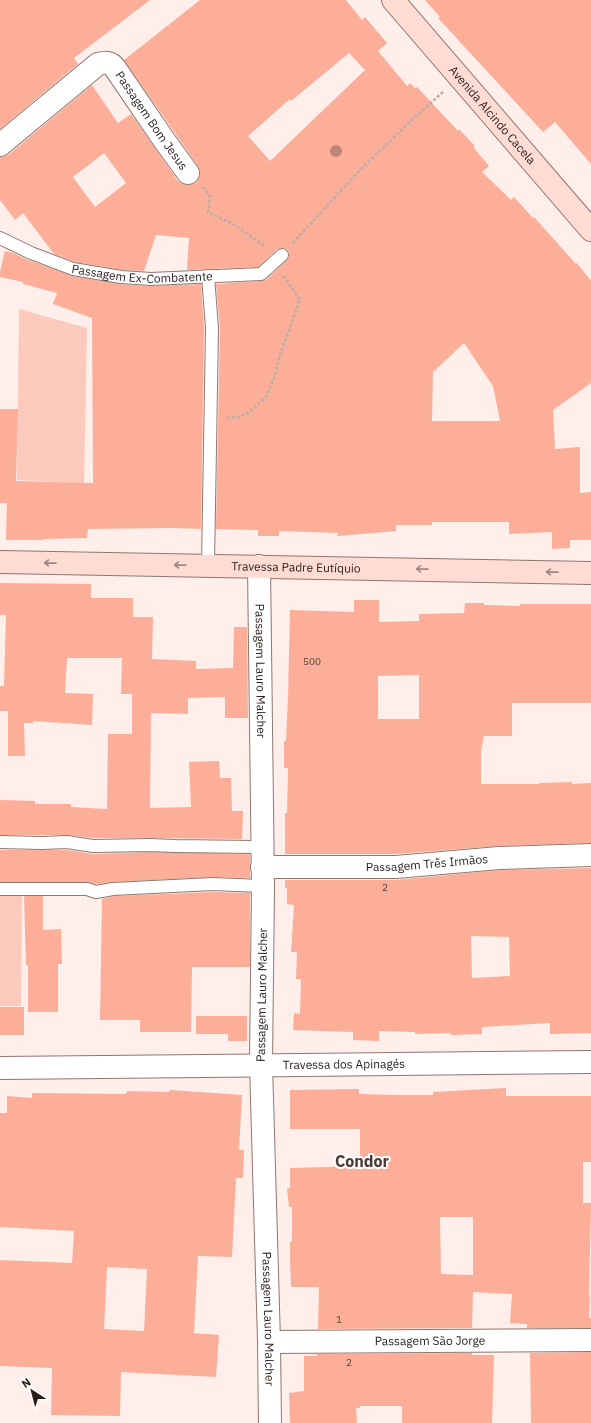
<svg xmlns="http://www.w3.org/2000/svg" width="591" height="1423" viewBox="0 0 591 1423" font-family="'IBM Plex Sans',sans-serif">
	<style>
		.green { fill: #fbcabd }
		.building { fill: #fcae98; fill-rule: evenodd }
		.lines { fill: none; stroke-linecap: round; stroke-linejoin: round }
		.service-casing { stroke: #8f7670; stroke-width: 14 }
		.minor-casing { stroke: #8f7670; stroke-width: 24 }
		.tertiary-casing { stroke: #8f7670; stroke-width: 24 }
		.secondary-casing { stroke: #8f7670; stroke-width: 24 }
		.path { stroke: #bbada8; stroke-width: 2.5; stroke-dasharray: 3 2; stroke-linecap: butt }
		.service { stroke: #fff; stroke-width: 12 }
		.minor { stroke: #fff; stroke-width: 22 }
		.tertiary { stroke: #fff; stroke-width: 22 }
		.secondary { stroke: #fedcd4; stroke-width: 22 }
		.tree { fill: #bc8677 }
		.oneway { stroke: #9d8680 }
		.labels { text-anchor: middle; stroke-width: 4; stroke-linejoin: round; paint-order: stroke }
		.number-label { font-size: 10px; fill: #5c4039 }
		.street-label { font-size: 12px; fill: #261c19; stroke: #fff }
		.district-label { font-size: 16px; font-weight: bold; fill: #4e3833; stroke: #fff }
	</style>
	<rect width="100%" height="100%" fill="#ffeee9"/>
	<!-- green -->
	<path class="green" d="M19 309 87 328 84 483 17 480Z
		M0 892H22L21 1006H0Z"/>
	<!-- building -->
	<path class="building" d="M0 0H150L74 58 78 64 0 129Z
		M200 0H346L362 20 365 17 387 43 378 51 407 86 410 83 415 88 417 87 458 131 459 129 475 146 473 147 489 166 482 172 511 200 514 197 533 218 534 217 576 264 577 263 591 281V383L553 410 555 449 580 447V493L591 492V540H570V548L552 549V532L509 534V522H432V525H396V531L337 536 338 533 279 531V536H258V530L216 529 220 328 216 284 261 281 266 280 287 260 289 257 288 250 284 248 277 249 258 267 187 270 189 238 156 235 144 271 122 270 75 262 54 254 23 213 15 220 0 200V157L8 155 92 85 118 123 131 114 178 181 183 184 189 185 196 183 199 178 200 172 198 166 124 60ZM349 53 365 70 270 161 248 136 290 99 291 101ZM104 153 126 183 95 207 73 177ZM464 343 493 386 500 421H432L433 372Z
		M425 0H591V164L555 122 543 132 438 18 440 17Z
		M5 251 13 253 28 260 72 276 120 284 151 286 201 284 204 328 201 529 173 528 88 529 87 538 44 539V540H6L7 503H0V409H18L16 481 93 483 92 318 53 304 57 293 23 284V282L0 277V272Z
		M0 583 91 584V598H133V617H153L152 659 196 661V669L233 668 234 627H247L248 718H225V697L188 698V714L151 713 150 808 191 807 189 762 219 761 220 778H231L232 811H243L242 839 150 838H94L67 835H0V800L35 801V804H71V807L107 809 108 734H132V694H121L122 658H67L65 693 93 694 92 725 33 721V723H24L25 756H8V711H0V686H4L6 615H0Z
		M354 600H379V622L419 621V614L464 613 465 603H484V605L520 606V604H591V703H512V736H484L481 751V784H539V783L572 782V784L591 783V843L498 846 395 854H285V813H287L288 768H284V741H286L288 697 290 610 354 612ZM419 675V719H378V676Z
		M0 850H67L93 854 150 852 250 854V878L212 877 113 882 97 884 87 882H0Z
		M591 868V1033L550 1034V1023L482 1027V1034L451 1035V1033L415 1034V1032L379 1031V1041L353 1040V1032L293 1030 294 1013 300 1014 301 979H296L297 952H291L294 905 287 904V888H285V880H396L500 870ZM471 936 509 937 510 976 472 978Z
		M212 892 250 893V967H192L191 1032H140V1020H100L102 899 114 896Z
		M24 896H43V930L61 929 62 964H58V1012H28V965H26Z
		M0 1007H24V1035H0Z
		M196 1016H247V1041H228V1034H196Z
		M506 1088V1096H591V1162H583V1203H591L589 1295H590L589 1318H591V1328H527V1324L510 1323 512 1294 473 1292 472 1328 318 1329 319 1287H291L290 1261V1242H292V1207H289L287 1189 290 1188V1168L360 1166V1129H290V1090L359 1089V1094L394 1095H433V1092ZM440 1217H473V1275L441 1274Z
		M170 1090 242 1095 239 1150H244L243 1178H236L232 1257 198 1256 194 1333 219 1335 216 1377 121 1372 120 1416 51 1415 52 1368 0 1366V1260L72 1263 74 1231 0 1227V1113H7V1096L32 1098V1093L126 1094 127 1091 169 1092ZM107 1267 147 1269 144 1331 104 1329Z
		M591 1352V1423H531L530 1353Z
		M472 1353V1355H494L492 1423H402V1406H360V1408H356L357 1423H290L289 1393 304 1391V1356H317V1354Z"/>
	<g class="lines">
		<defs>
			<g id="service">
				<path id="s1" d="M0 238 31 253 73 269 121 277 151 279 261 274 282 255"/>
				<path d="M208 565 212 328 208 276"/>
				<path d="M0 842 42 843 67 842 93 846 150 845 175 846 263 847"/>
				<path d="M0 889H87L96 892 113 889 212 884 263 886"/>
			</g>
			<g id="minor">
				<path id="s2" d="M0 145 98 64C106 62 111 62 115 68L164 140 188 173"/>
				<path id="s3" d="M259 566 263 886 261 1064"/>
				<path id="s4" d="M262 867H396L499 858 591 855"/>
				<path id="s5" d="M269 1342 591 1340"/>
			</g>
			<g id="tertiary">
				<path id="s6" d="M261 1064 269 1342 270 1423"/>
				<path id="s7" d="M0 1068 591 1062"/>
			</g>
			<g id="secondary">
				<path id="s8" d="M393 0 591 230"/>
				<path id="s9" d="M0 562 591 573"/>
			</g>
		</defs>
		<!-- service casing -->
		<use href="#service" class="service-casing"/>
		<!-- minor casing -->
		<use href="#minor" class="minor-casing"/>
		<!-- tertiary casing -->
		<use href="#tertiary" class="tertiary-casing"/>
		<!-- secondary casing -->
		<use href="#secondary" class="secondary-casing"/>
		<!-- path -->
		<path class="path" d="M203 187 210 196 208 212 233 224 266 247
			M293 243 360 170 413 119 444 91
			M227 418 239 417 248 413 266 397 274 378 281 352 300 300 283 275"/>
		<!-- service -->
		<use href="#service" class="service"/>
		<!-- minor -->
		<use href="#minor" class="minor"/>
		<!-- tertiary -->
		<use href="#tertiary" class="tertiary"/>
		<!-- secondary -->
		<use href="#secondary" class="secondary"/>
	</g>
	<!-- trees -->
	<circle class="tree" cx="336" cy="151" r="6"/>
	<!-- one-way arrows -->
	<defs><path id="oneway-shaft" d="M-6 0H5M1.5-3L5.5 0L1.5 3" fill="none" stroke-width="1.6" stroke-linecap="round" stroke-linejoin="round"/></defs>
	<g class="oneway">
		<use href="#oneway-shaft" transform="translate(50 563) rotate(-179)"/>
		<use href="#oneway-shaft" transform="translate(180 565) rotate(-179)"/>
		<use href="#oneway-shaft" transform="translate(422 569) rotate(-179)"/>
		<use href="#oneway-shaft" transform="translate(552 572) rotate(-179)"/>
	</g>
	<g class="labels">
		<!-- number labels -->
		<g class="number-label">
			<text x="312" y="665">500</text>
			<text x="385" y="891">2</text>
			<text x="339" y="1323">1</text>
			<text x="349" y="1366">2</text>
		</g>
		<!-- street labels -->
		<g class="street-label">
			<text dy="4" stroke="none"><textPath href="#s8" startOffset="152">Avenida Alcindo Cacela</textPath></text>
			<text dy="4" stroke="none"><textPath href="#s2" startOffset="210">Passagem Bom Jesus</textPath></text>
			<text dy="4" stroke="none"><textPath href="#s1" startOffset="149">Passagem Ex-Combatente</textPath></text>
			<text dy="4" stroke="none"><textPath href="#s9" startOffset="296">Travessa Padre Eutíquio</textPath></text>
			<text dy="4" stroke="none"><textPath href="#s3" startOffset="105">Passagem Lauro Malcher</textPath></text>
			<text dy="4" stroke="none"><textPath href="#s4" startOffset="165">Passagem Três Irmãos</textPath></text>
			<text transform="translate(262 995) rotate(-89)" y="4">Passagem Lauro Malcher</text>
			<text dy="4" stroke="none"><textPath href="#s7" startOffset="344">Travessa dos Apinagés</textPath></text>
			<text dy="4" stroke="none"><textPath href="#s6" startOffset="255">Passagem Lauro Malcher</textPath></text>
			<text dy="4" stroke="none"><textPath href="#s5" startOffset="161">Passagem São Jorge</textPath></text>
		</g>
		<!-- district labels -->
		<g class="district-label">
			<text x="362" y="1167">Condor</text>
		</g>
	</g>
	<!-- north arrow -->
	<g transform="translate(32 1391) rotate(324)" stroke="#ffffff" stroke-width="3" paint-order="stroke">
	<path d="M0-3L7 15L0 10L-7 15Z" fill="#261c19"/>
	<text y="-6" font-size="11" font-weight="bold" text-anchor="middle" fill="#261c19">N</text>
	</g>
</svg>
